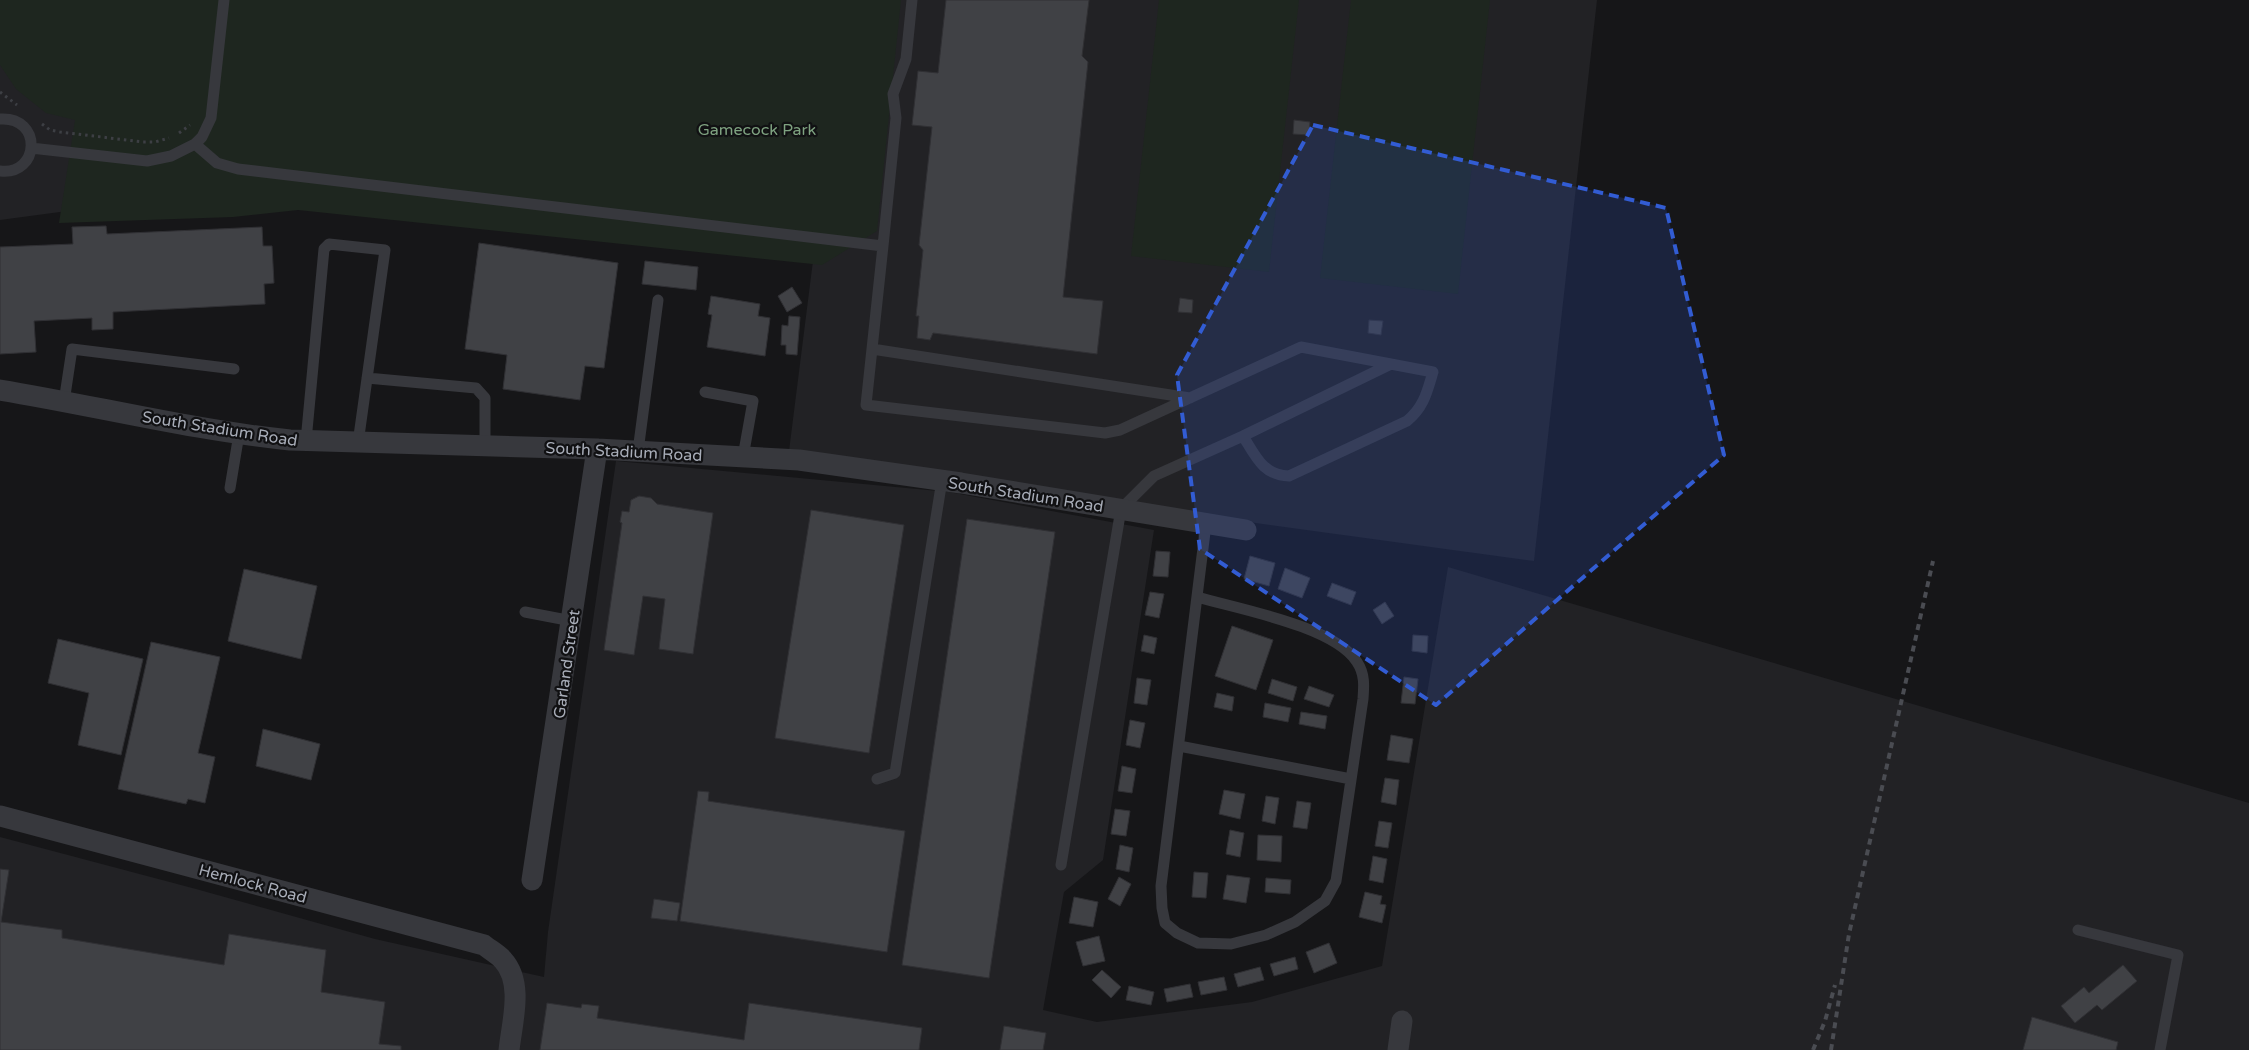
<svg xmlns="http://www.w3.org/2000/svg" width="2249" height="1050" viewBox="0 0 2249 1050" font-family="'Varela Round',sans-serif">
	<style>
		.built { fill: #222225 }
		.green { fill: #1e261f }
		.building { fill: #404145; stroke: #303034 }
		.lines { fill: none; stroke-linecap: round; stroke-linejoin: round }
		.path { stroke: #3d3f44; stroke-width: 3; stroke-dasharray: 2.5 4; stroke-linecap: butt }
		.lane { stroke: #37383d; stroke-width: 11 }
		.street { stroke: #37383d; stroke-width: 21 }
		.rail { stroke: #4a4c52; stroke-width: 4; stroke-dasharray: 6 5; stroke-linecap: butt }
		.marked { fill: #325cd3; fill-opacity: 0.2; stroke: #325cd3; stroke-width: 4; stroke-dasharray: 10 6; stroke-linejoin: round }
		.labels { text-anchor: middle; stroke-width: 4.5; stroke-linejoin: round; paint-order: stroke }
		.park-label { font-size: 16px; fill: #7fa381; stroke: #111113 }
		.street-label { font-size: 16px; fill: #a8adb8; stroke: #111113 }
	</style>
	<rect width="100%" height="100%" fill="#161618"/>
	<!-- built -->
	<path class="built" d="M0 0H1597L1534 561 788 459 816 237 157 199 0 220Z
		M616 461 949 492 1154 530 1103 860 1064 892 1043 1010 1097 1022 1252 1002 1382 966 1448 567 2249 803V1050H0V837L196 889 375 939 544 977 548 932Z"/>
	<!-- green -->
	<path class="green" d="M0 0H901L877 231 822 265 298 210 233 217 59 223 75 120 46 113 16 89 0 65Z
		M1159 0H1299L1269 272 1131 256Z
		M1351 0H1490L1458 294 1320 278Z"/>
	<!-- building -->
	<path class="building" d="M946 0H1089L1082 56 1088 62 1063 297 1103 301 1097 354 933 333 930 340 917 338 919 316H916L923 250 919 245 932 127 912 125 918 71 938 73Z
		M1294 120 1310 122 1309 135 1293 134Z
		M106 226 107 234 262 227 263 246H272L274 283 264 284 265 304 113 312V329L92 330V318L34 321 36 352 0 354V247L73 244 72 227Z
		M479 243 618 263 604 368 585 366 580 400 503 389 507 355 465 349Z
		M645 261 698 267 696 290 642 284Z
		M792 287 802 303 787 312 778 296Z
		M711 296 760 304 758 316 770 318 765 356 707 347 712 315 708 314Z
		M1180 298 1193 300 1192 313 1178 312Z
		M789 316 800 317 797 355 786 354V345H781L782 325 788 326Z
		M1369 320 1383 321 1381 335 1368 333Z
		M639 496 651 498 657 504 713 513 693 654 659 649 665 599 643 596 634 655 604 650 622 523 620 522 622 511 629 512 631 500Z
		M811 510 904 525 869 753 775 738Z
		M967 519 1055 532 989 978 902 965Z
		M1156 551 1170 552 1168 577 1153 576Z
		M1250 556 1275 563 1269 586 1244 579Z
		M1285 568 1310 578 1302 598 1278 589Z
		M244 569 317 586 301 659 228 641Z
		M1332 583 1356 592 1351 605 1327 596Z
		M1150 592 1164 594 1159 618 1145 615Z
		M1385 602 1394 616 1382 624 1373 610Z
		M1232 626 1273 640 1256 690 1215 676Z
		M1144 635 1157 638 1154 654 1141 651Z
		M1413 635 1428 636 1427 653 1412 651Z
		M58 639 143 659 121 755 78 745 89 693 48 683Z
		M151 642 220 657 198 753 215 757 205 803 188 799 186 804 118 789Z
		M1404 677 1418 679 1415 704 1401 703Z
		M1137 678 1151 680 1147 705 1134 703Z
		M1272 679 1297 687 1293 701 1268 693Z
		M1309 686 1334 695 1329 707 1304 699Z
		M1217 693 1234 697 1232 711 1214 707Z
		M1265 703 1291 708 1288 722 1263 717Z
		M1301 712 1327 716 1325 729 1299 724Z
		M1130 720 1145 723 1140 748 1126 745Z
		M263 729 320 744 311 780 256 766Z
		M1391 735 1413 739 1409 763 1387 760Z
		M1122 766 1136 769 1132 793 1118 791Z
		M1385 778 1399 780 1396 805 1381 802Z
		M1224 790 1245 794 1240 819 1219 814Z
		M698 791 709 792 708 801 905 831 887 952 680 921Z
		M1266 796 1279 798 1275 824 1262 821Z
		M1297 801 1311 803 1307 829 1293 827Z
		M1115 809 1130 811 1126 836 1111 834Z
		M1379 821 1392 823 1388 848 1375 846Z
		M1230 830 1244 833 1240 857 1226 854Z
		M1258 835 1282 836 1281 862 1257 860Z
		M1120 845 1133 848 1129 872 1116 869Z
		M1373 856 1387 859 1383 883 1369 880Z
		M0 869 9 870 1 922 62 930V938L224 965 229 934 326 950 321 992 385 1002 379 1044 401 1046V1050H0Z
		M1194 872 1208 873 1206 898 1192 897Z
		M1227 875 1250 878 1246 903 1223 899Z
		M1119 877 1131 884 1120 906 1108 899Z
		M1266 878 1291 880 1290 894 1265 892Z
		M1365 892 1382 896 1380 904 1386 905 1382 923 1359 917Z
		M1074 897 1098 902 1093 927 1069 923Z
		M654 899 680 903 677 921 651 918Z
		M1099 936 1105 961 1083 966 1076 942Z
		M1329 943 1337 963 1314 973 1306 952Z
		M1295 957 1298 969 1274 976 1270 964Z
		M2123 965 2137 981 2102 1010 2097 1005 2075 1023 2061 1006 2084 987 2089 993Z
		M1260 967 1264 980 1238 987 1234 974Z
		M1102 970 1121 987 1111 998 1092 980Z
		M1224 977 1227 990 1201 995 1198 982Z
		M1190 984 1193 997 1167 1002 1164 989Z
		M1129 986 1154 992 1151 1005 1126 1000Z
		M547 1003 581 1008 582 1004 599 1006 597 1018 744 1040 749 1003 922 1028 919 1050H540Z
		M2032 1017 2118 1042 2116 1050H2023Z
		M1004 1026 1046 1033 1043 1050H1000Z"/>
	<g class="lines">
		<!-- path -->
		<path class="path" d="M0 92 17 105
			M42 124 50 130 60 132 143 142H155L169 138
			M179 133 190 125"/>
		<!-- lane -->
		<path class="lane" d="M0 119C43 116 40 176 0 171
			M195 144 217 163 238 169 883 246 896 118 893 94 906 59 912 0
			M31 148 147 161 171 156 195 144 202 137 211 118 224 0
			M883 246 866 405 1105 433 1120 430 1301 347 1433 372C1427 392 1424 407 1407 421L1289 476C1263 475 1256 457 1243 436L1391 364
			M872 349 1190 398
			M367 378 476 388 485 398V445
			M705 392 753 401 743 457
			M64 402 72 349 234 369
			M306 441 324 249 329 244 385 250 358 443
			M638 451 658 300
			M230 488 239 434
			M1197 597C1238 609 1334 626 1357 662 1365 674 1364 686 1363 699L1336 881 1325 901 1295 922 1266 935 1231 944 1198 943 1177 933 1165 923 1162 908 1161 886C1176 765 1191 644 1206 524
			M525 612 572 621
			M1179 746 1351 779
			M877 779 895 773 942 480
			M1061 865 1121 509 1154 476 1243 436
			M2078 930 2178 955 2160 1050"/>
		<!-- street -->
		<path class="street" d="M0 390C97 406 192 430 290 440L597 449 799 460 961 483 1246 530
			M0 816 484 945C490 950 498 954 503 960 524 983 512 1022 509 1050
			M532 880 597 449
			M1398 1050 1402 1021"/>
		<!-- rail -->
		<path class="rail" d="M1813 1050 1825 1021 1835 985
			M1831 1050 1849 934 1933 561"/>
	</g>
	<!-- marked area -->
	<path class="marked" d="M1313 125 1666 208 1724 455 1436 705 1200 549 1177 375Z"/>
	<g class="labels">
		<!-- park labels -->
		<g class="park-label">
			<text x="757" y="135">Gamecock Park</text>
		</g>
		<!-- street labels -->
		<g class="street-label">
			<text transform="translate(220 428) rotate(9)" y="6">South Stadium Road</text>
			<text transform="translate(624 451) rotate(3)" y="6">South Stadium Road</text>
			<text transform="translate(1026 494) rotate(9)" y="6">South Stadium Road</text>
			<text transform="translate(566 664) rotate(-82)" y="6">Garland Street</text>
			<text transform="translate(253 883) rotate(15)" y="6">Hemlock Road</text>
		</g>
	</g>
</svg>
